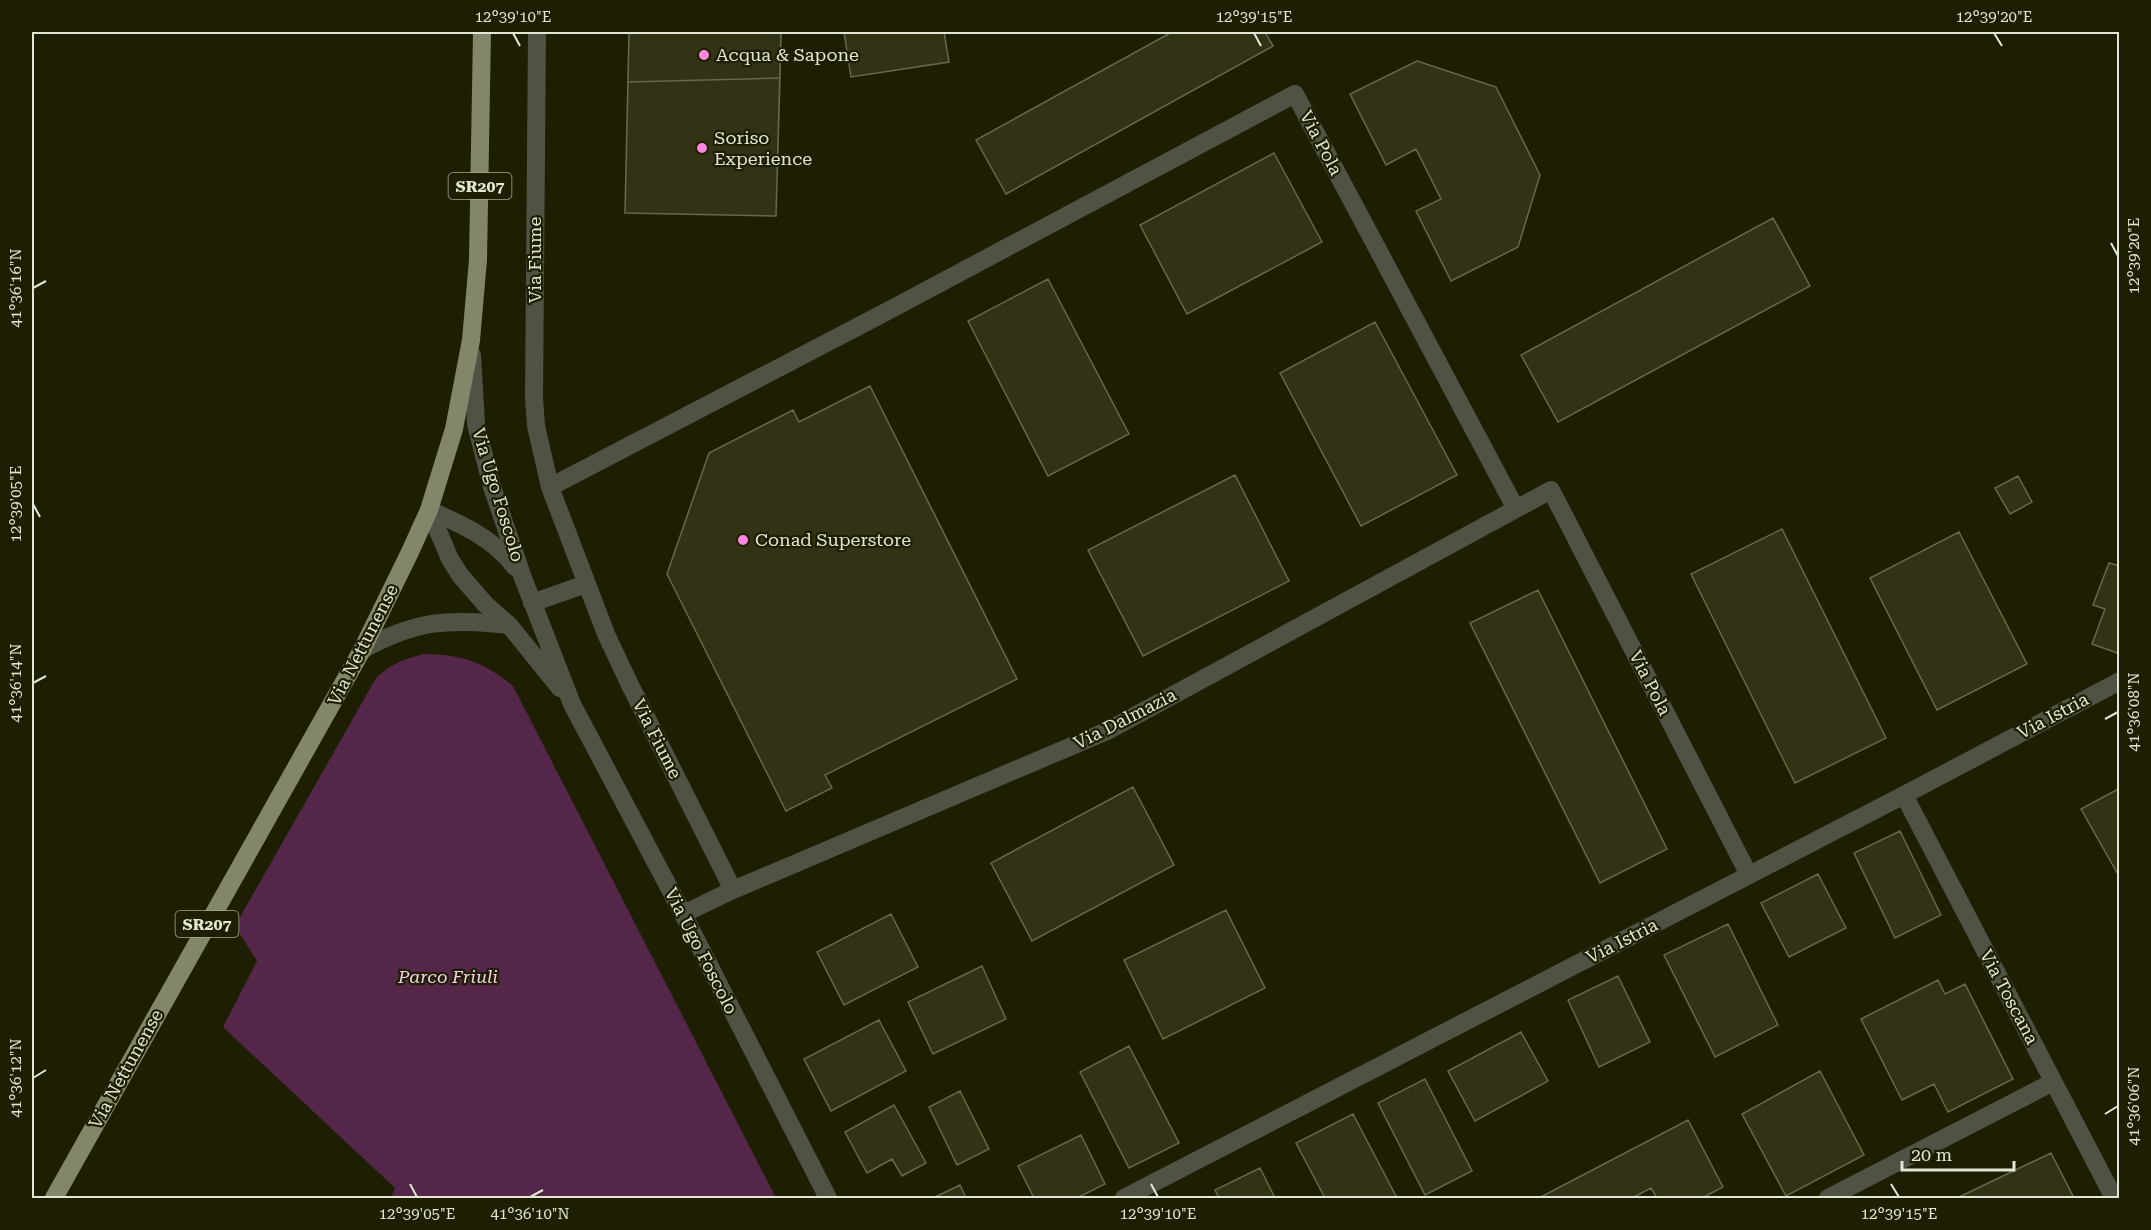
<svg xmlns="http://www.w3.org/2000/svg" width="2151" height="1230" viewBox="0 0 2151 1230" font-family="'Roboto Serif',serif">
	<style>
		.green { fill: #54274a }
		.building { fill: #313314; stroke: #666a49; stroke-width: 1.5 }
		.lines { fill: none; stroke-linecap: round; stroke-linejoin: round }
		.minor { stroke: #505244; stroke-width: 18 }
		.major { stroke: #838669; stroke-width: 18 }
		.ticks { fill: none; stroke: #e4e6d4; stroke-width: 2 }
		.poi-dot { fill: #fd86e1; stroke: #1e1f02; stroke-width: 2 }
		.labels { text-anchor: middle; stroke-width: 4.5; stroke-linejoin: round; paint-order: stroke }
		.shield { fill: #1e1f02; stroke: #a9aa95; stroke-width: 1.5 }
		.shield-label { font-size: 16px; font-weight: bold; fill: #e4e6d4 }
		.poi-label { font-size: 18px; fill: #e4e6d4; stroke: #1e1f02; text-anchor: start }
		.street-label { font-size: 18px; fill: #e4e6d4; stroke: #1e1f02 }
		.park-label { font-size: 18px; font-style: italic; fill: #f7ceeb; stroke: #1e1f02 }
		.neatline { fill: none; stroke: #e4e6d4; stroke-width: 2 }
		.ticks-label { font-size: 15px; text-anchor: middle; fill: #e4e6d4 }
	</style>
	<rect width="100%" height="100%" fill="#1e1f02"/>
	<!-- green -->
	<path class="green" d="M424 654C464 655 482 661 513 686L776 1198H391L395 1188 223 1027 257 961 235 926 376 678C391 664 404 659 424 654Z"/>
	<!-- building -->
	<path class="building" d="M629 32H781L776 216 625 213Z
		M629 32H781L780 78 628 82Z
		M844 32H944L949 62 851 77Z
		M1172 32H1265L1273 46 1006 194 976 140Z
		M1417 61 1496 87 1540 175 1518 247 1451 281 1416 211 1441 199 1416 149 1386 165 1350 94Z
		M780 78 776 216 625 213 628 82Z
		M1274 153 1322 242 1187 314 1140 225Z
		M1773 218 1810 286 1558 422 1521 355Z
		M1048 279 1129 434 1048 476 968 321Z
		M1375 322 1457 475 1361 526 1280 373Z
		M870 386 1017 679 825 775 832 788 786 811 667 574 709 453 793 410 799 422Z
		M1235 475 1289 581 1143 656 1088 550Z
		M2018 476 2032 502 2010 514 1995 488Z
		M1782 529 1886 738 1795 783 1691 574Z
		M1959 532 2027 664 1937 710 1870 578Z
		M2109 563 2120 566V654L2092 644 2105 609 2093 605Z
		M1538 590 1667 849 1600 883 1470 623Z
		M1133 787 1174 865 1032 941 991 863Z
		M2120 788V878L2081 809Z
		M1900 831 1941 915 1895 938 1854 853Z
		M1818 874 1846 928 1789 957 1761 903Z
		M1226 910 1265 988 1163 1039 1124 960Z
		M891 914 918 967 844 1005 817 952Z
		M1728 924 1778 1025 1715 1057 1664 955Z
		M982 966 1006 1019 933 1054 908 1002Z
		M1618 976 1650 1042 1599 1067 1568 1000Z
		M1938 980 1945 994 1965 984 2013 1079 1948 1112 1934 1084 1902 1100 1861 1019Z
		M879 1020 906 1071 831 1111 804 1059Z
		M1521 1032 1548 1081 1475 1121 1448 1071Z
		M1129 1046 1179 1143 1129 1168 1080 1072Z
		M1820 1071 1864 1155 1786 1196 1742 1114Z
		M1425 1079 1472 1171 1425 1195 1378 1103Z
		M960 1091 989 1149 957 1165 929 1107Z
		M894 1105 926 1163 902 1176 892 1159 867 1173 845 1132Z
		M1353 1114 1397 1198H1325L1296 1143Z
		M1688 1120 1723 1187 1702 1198H1657L1651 1188 1632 1198H1539Z
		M1081 1135 1105 1184 1077 1198H1034L1018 1166Z
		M2051 1153 2074 1198H1957Z
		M1260 1168 1275 1198H1219L1215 1190Z
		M960 1185 966 1198H933Z"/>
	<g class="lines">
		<!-- minor -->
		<path class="minor" d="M537 32 534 398 536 426 550 487
			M472 355 476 424 492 487 523 578 572 704 683 914 828 1198
			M429 510 450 559 460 575 485 604 509 625 560 688
			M429 510C461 524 493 538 515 567
			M532 603 586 584
			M362 650C418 619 448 619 509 625
			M1904 795 2114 1198
			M733 890 630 685 606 634 550 487 882 314 1295 94 1516 509
			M683 914 733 890 1107 731 1551 490 1749 875
			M1124 1198 1904 795 2120 681
			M1828 1198 2053 1082"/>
		<!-- major -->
		<path class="major" d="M54 1198 362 650 410 552 429 510 454 429 471 340 478 260 482 32"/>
	</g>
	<!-- ticks -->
	<path class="ticks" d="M513 33 520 46M1254 33 1261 46M1994 33 2002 46M2111 243 2118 256M33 288 46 281M33 504 40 517M33 683 46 676M2105 719 2118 712M33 1078 46 1070M2105 1114 2118 1106M410 1184 417 1197M1151 1184 1158 1197M1891 1184 1899 1197M530 1197 543 1190"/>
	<!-- markers -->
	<g class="poi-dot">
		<circle cx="704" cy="55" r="6"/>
		<circle cx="702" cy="148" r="6"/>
		<circle cx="743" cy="540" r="6"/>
	</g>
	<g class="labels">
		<!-- shield labels -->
		<g class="shield">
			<rect x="448.5" y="173" width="63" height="26" rx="4.5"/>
			<rect x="175.5" y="911" width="63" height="26" rx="4.5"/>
		</g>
		<g class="shield-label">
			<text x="480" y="192">SR207</text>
			<text x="207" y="930">SR207</text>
		</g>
		<!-- poi labels -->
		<g class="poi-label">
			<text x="716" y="61">Acqua &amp; Sapone</text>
			<text x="714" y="144">Soriso<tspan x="714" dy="21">Experience</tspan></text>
			<text x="755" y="546">Conad Superstore</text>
		</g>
		<!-- street labels -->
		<g class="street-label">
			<text transform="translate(1321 143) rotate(62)" y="6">Via Pola</text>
			<text transform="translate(535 260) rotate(-90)" y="6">Via Fiume</text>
			<text transform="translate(498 495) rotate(73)" y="6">Via Ugo Foscolo</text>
			<text transform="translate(363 645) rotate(-63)" y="6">Via Nettunense</text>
			<text transform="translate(1650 683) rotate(63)" y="6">Via Pola</text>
			<text transform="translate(2053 716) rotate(-28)" y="6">Via Istria</text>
			<text transform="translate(1125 719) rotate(-27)" y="6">Via Dalmazia</text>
			<text transform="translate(657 739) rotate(63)" y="6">Via Fiume</text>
			<text transform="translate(1622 941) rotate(-27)" y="6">Via Istria</text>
			<text transform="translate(701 951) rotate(63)" y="6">Via Ugo Foscolo</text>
			<text transform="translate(2009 997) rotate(62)" y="6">Via Toscana</text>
			<text transform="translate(126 1069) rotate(-61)" y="6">Via Nettunense</text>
		</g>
		<!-- park labels -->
		<g class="park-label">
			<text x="448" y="983">Parco Friuli</text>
		</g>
	</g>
	<!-- border -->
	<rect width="2151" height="1230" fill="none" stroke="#1e1f02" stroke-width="66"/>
	<!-- scale -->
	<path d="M1902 1161v9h112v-9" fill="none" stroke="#e4e6d4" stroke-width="3"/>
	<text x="1911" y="1161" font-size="18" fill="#e4e6d4" stroke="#1e1f02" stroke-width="4.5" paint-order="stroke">20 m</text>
	<rect x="33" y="33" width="2085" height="1164" class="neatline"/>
	<g class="ticks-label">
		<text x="513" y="22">12°39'10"E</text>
		<text x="1254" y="22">12°39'15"E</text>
		<text x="1994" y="22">12°39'20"E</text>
		<text transform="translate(2134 256) rotate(-90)" y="5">12°39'20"E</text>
		<text transform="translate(16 288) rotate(-90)" y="5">41°36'16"N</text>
		<text transform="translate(16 504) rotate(-90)" y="5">12°39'05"E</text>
		<text transform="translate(16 683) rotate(-90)" y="5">41°36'14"N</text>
		<text transform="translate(2134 712) rotate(-90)" y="5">41°36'08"N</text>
		<text transform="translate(16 1078) rotate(-90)" y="5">41°36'12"N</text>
		<text transform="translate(2134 1106) rotate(-90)" y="5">41°36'06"N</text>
		<text x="417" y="1219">12°39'05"E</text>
		<text x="530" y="1219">41°36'10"N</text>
		<text x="1158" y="1219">12°39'10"E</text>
		<text x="1899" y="1219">12°39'15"E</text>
	</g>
</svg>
